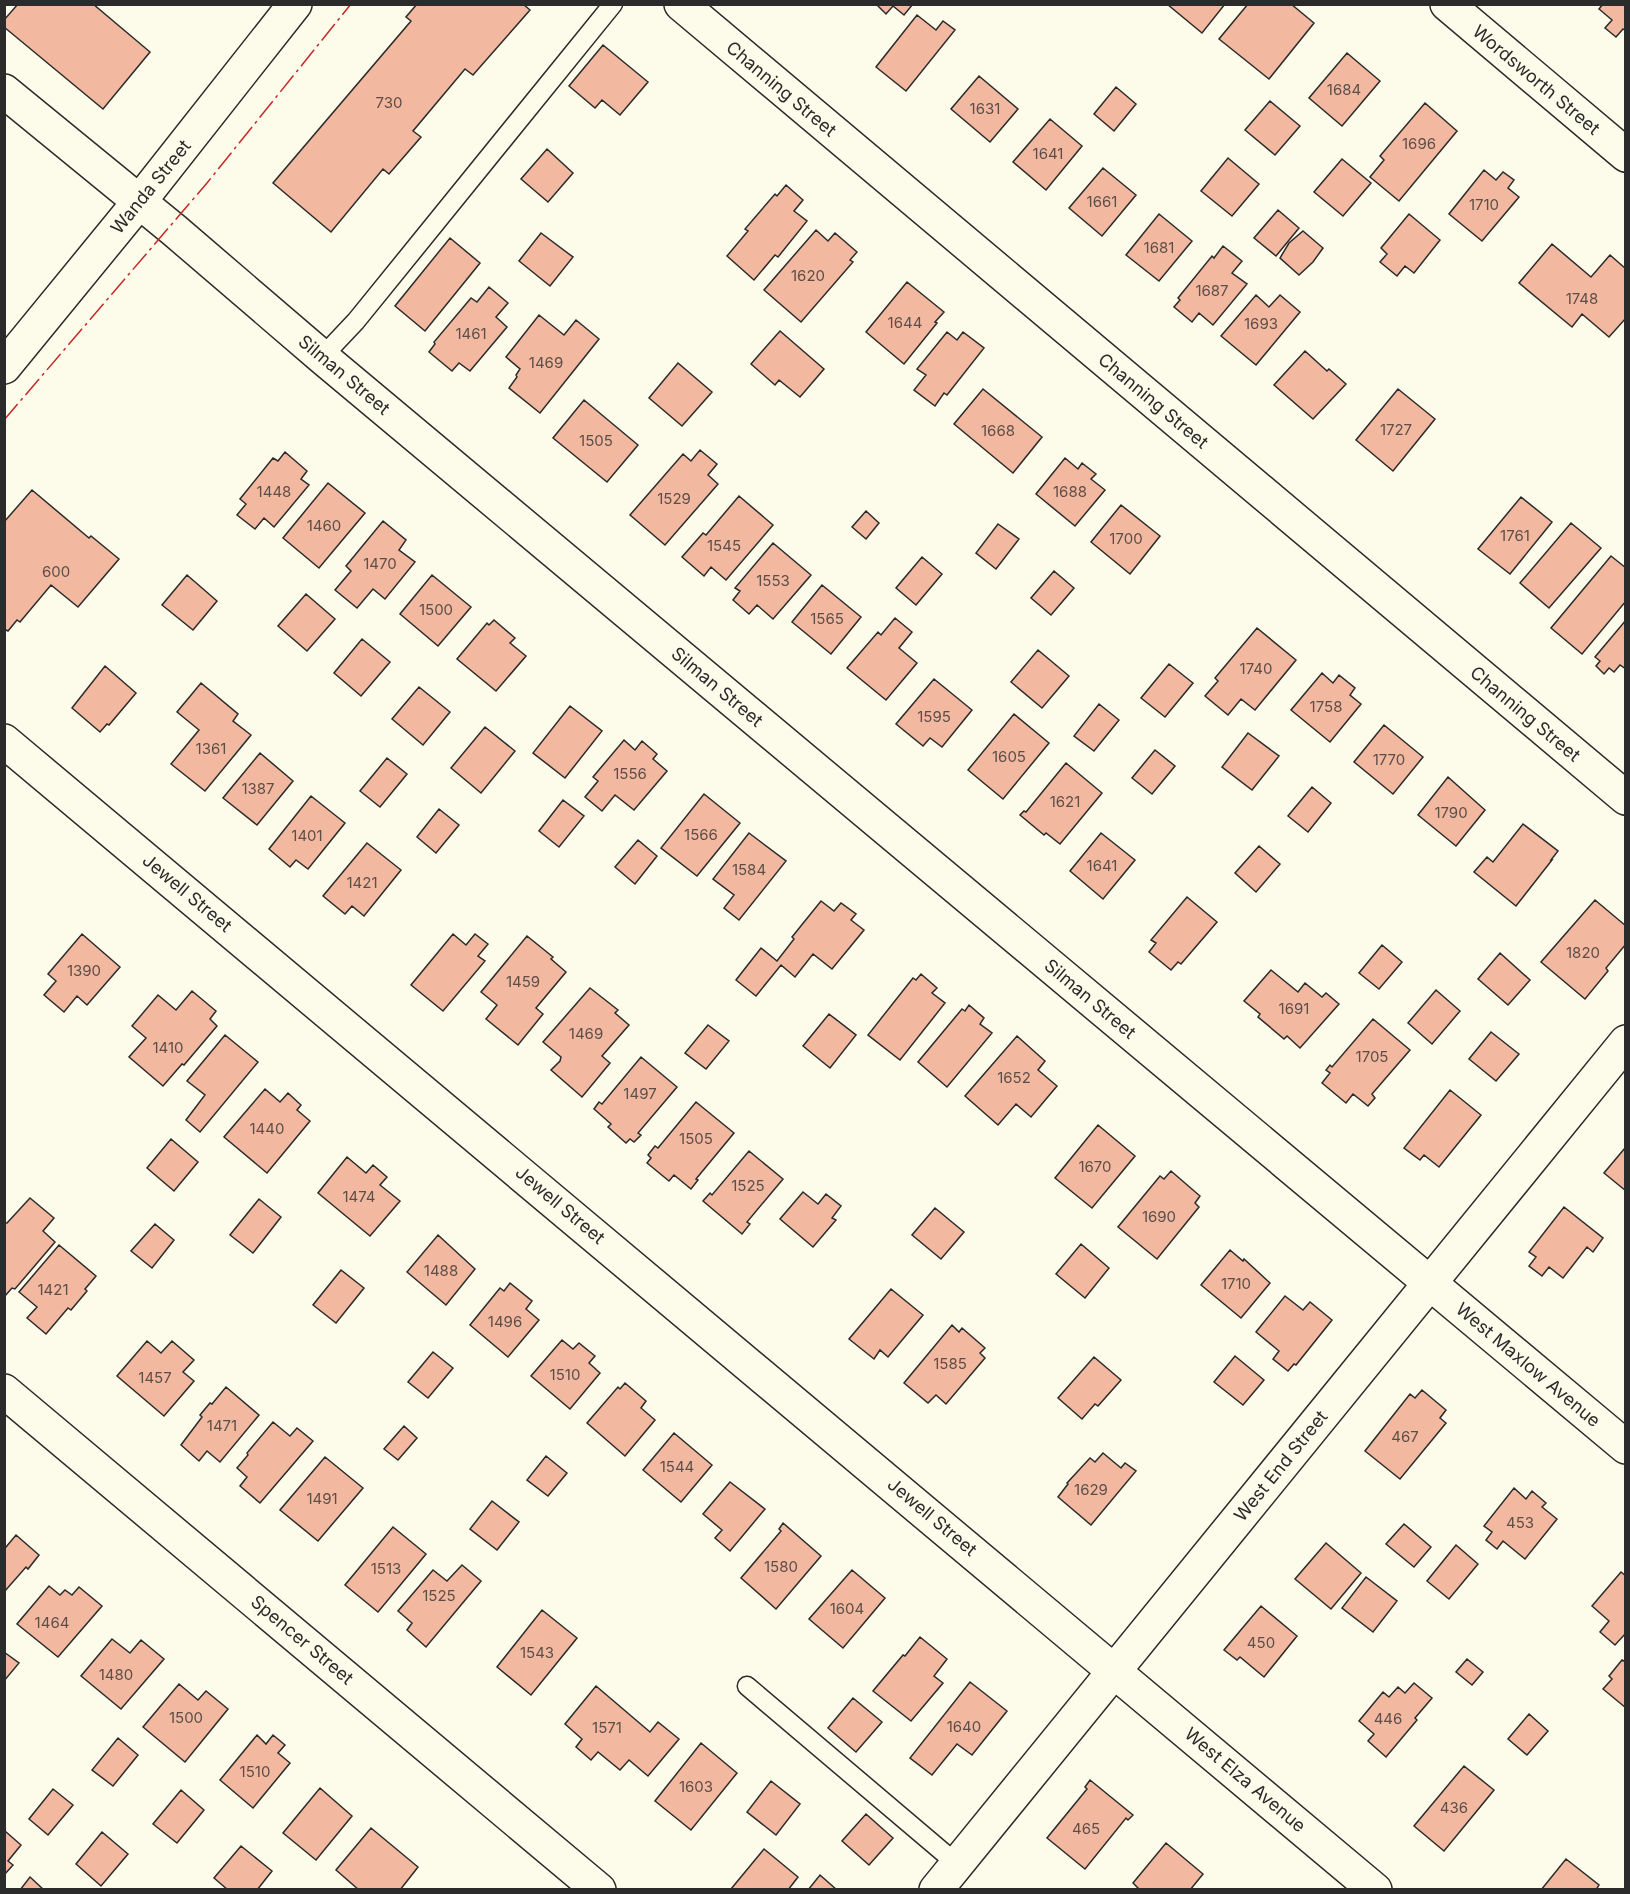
<svg xmlns="http://www.w3.org/2000/svg" width="1630" height="1894" viewBox="0 0 1630 1894" font-family="Inter,sans-serif">
	<style>
		.building { fill: #f2b8a0; stroke: #2b2b2b; stroke-width: 1.5 }
		.lines { fill: none; stroke-linecap: round; stroke-linejoin: round }
		.lane-casing { stroke: #2b2b2b; stroke-width: 21 }
		.street-casing { stroke: #2b2b2b; stroke-width: 36 }
		.lane { stroke: #fdfbea; stroke-width: 18 }
		.street { stroke: #fdfbea; stroke-width: 33 }
		.power { stroke: #c62828; stroke-width: 1.5; stroke-dasharray: 21 4.5 3 4.5; stroke-linecap: butt }
		.labels { text-anchor: middle; stroke-width: 4.5; stroke-linejoin: round; paint-order: stroke }
		.number-label { font-size: 15px; fill: #5d4e48 }
		.street-label { font-size: 18px; fill: #2b2b2b; stroke: #fdfbea }
	</style>
	<rect width="100%" height="100%" fill="#fdfbea"/>
	<!-- building -->
	<path class="building" d="M18 4H93L150 52 103 109 4 27V20Z
		M417 4H523L530 10 473 75 465 69 413 131 421 137 389 174 383 169 331 232 273 183 411 21 406 17Z
		M876 4H913L904 15 893 6 886 14Z
		M1167 4H1225L1202 33Z
		M1248 4H1291L1314 23 1269 79 1219 39Z
		M1603 4H1626V31L1623 29 1616 37 1605 28 1612 20 1599 9Z
		M917 15 936 30 943 21 955 30 906 91 876 67Z
		M603 45 648 82 620 115 602 100 595 108 569 86Z
		M1347 53 1380 81 1342 126 1309 98Z
		M979 76 1018 109 990 142 951 109Z
		M1116 87 1136 104 1114 131 1094 114Z
		M1270 101 1300 126 1275 155 1245 130Z
		M1425 103 1457 131 1399 201 1370 177 1384 160 1380 156Z
		M1050 119 1082 146 1046 190 1013 162Z
		M547 149 573 173 548 202 521 179Z
		M1228 158 1259 184 1232 216 1201 191Z
		M1342 159 1371 183 1343 216 1314 192Z
		M1103 168 1136 195 1102 236 1069 208Z
		M1484 170 1496 180 1503 172 1514 180 1508 188 1519 197 1482 241 1449 214Z
		M786 185 803 200 794 211 807 221 778 257 775 255 754 280 727 256 748 231 745 229 775 194 777 196Z
		M1278 210 1299 228 1276 256 1254 238Z
		M1159 214 1192 241 1159 281 1126 255Z
		M1409 214 1440 240 1414 273 1405 266 1397 276 1380 262 1387 254 1381 248Z
		M816 230 828 241 835 233 857 252 850 260 853 262 801 322 764 290Z
		M1303 231 1323 248 1313 262 1299 275 1280 258 1289 243Z
		M541 233 573 257 550 286 519 261Z
		M450 238 480 263 425 331 395 306Z
		M1552 244 1591 277 1610 255 1626 269V318L1609 337 1582 314 1572 327 1519 283Z
		M1223 246 1242 261 1232 273 1247 284 1213 325 1199 313 1192 322 1174 307 1180 300 1178 298 1212 256 1214 258Z
		M907 282 944 312 935 322 937 323 904 364 866 332Z
		M489 287 508 303 496 317 507 327 470 371 459 363 452 371 429 352 435 344 434 342 471 298 477 302Z
		M1256 295 1269 307 1280 295 1300 312 1256 365 1221 336Z
		M539 315 564 335 576 320 599 339 540 413 509 388 517 377 516 375 520 369 506 357Z
		M780 331 824 369 800 397 779 380 775 385 751 364Z
		M947 332 957 340 963 332 984 348 947 395 944 393 935 406 914 390 926 375 917 369Z
		M1305 351 1327 371 1329 369 1346 384 1313 419 1274 385Z
		M678 363 712 392 682 426 649 398Z
		M983 389 1042 437 1013 473 954 424Z
		M1398 389 1435 419 1393 471 1356 440Z
		M584 400 638 445 607 482 553 438Z
		M700 450 717 464 708 475 718 484 665 545 630 515 683 454 691 461Z
		M285 452 307 471 301 479 309 485 274 527 264 518 255 529 237 515 246 504 240 499 273 458 278 461Z
		M1065 458 1078 469 1082 463 1096 474 1091 479 1105 490 1075 526 1036 494Z
		M328 483 365 513 319 568 283 538Z
		M32 490 89 538 91 536 119 559 78 607 51 585 20 622 17 620 8 631 4 629V522Z
		M739 496 773 525 726 580 711 567 704 576 682 557 703 533 706 535Z
		M1521 497 1552 522 1510 574 1478 549Z
		M1121 505 1160 536 1130 574 1091 542Z
		M866 511 879 523 866 539 852 527Z
		M383 521 406 540 399 550 415 562 385 599 373 589 357 608 335 590 351 571 346 566Z
		M1571 523 1601 548 1549 608 1520 583Z
		M998 524 1019 539 996 569 976 553Z
		M773 543 811 575 773 619 757 605 749 614 733 600 740 591 735 588Z
		M1611 556 1626 568V601L1582 654 1551 628Z
		M922 557 942 574 916 605 896 588Z
		M1054 571 1074 588 1051 615 1031 598Z
		M187 575 217 601 193 630 162 605Z
		M432 575 471 607 438 646 400 614Z
		M822 585 861 617 831 654 792 622Z
		M306 594 335 619 307 651 278 626Z
		M895 618 912 632 899 648 917 663 886 700 847 668 878 632 881 635Z
		M494 620 515 638 510 643 526 656 496 691 457 659 487 623 489 625Z
		M1626 620V669L1620 665 1614 672 1609 668 1604 674 1596 666 1600 661 1595 657Z
		M1257 628 1296 660 1255 710 1241 699 1228 715 1205 696 1218 681 1215 678Z
		M362 639 390 662 361 696 334 673Z
		M1038 650 1069 676 1042 708 1011 682Z
		M1169 664 1193 683 1165 717 1141 698Z
		M105 666 136 693 109 725 107 724 100 732 72 708Z
		M1322 673 1333 683 1339 675 1355 688 1350 695 1361 704 1330 742 1291 710Z
		M934 679 972 710 942 747 930 738 923 746 896 724Z
		M201 683 238 714 233 721 251 735 205 791 171 764 199 730 177 712Z
		M419 687 450 712 423 745 392 719Z
		M1099 704 1119 720 1094 751 1074 736Z
		M570 706 602 731 565 778 533 753Z
		M1014 714 1049 743 1003 799 968 770Z
		M1384 725 1423 757 1393 794 1354 762Z
		M485 727 515 751 481 793 451 768Z
		M1248 733 1279 756 1252 790 1222 767Z
		M624 740 635 750 642 741 657 754 653 759 667 771 634 810 615 795 602 811 585 797 598 781 593 777Z
		M1155 750 1175 766 1152 794 1132 778Z
		M260 753 293 781 257 825 223 798Z
		M387 758 407 774 380 807 360 791Z
		M1066 763 1102 793 1060 844 1046 833 1044 835 1020 815 1024 811 1026 812Z
		M1448 777 1485 810 1456 846 1418 815Z
		M1312 787 1331 803 1308 832 1288 816Z
		M704 794 740 823 697 876 661 848Z
		M311 796 345 823 308 869 296 860 290 867 269 849Z
		M563 800 584 816 559 847 539 831Z
		M439 809 459 825 436 853 417 837Z
		M1523 824 1558 851 1551 860H1552L1516 906 1474 872 1487 857 1493 862Z
		M749 833 786 861 739 920 724 908 734 895 713 879Z
		M1101 833 1135 860 1103 899 1070 871Z
		M638 840 657 856 635 884 615 867Z
		M367 843 401 870 364 916 352 906 345 914 323 896Z
		M1259 846 1280 864 1256 892 1235 873Z
		M1187 897 1217 922 1181 964 1178 962 1171 970 1149 952 1156 943 1151 940Z
		M1595 900 1626 926V944L1606 968 1608 971 1585 999 1541 962Z
		M821 901 834 911 841 903 856 914 851 920 864 930 832 969 813 954 795 977 781 965 756 996 736 980 761 948 777 961 794 939 792 937Z
		M82 934 120 967 87 1005 77 996 64 1012 44 995 56 981 48 974Z
		M453 934 466 945 475 934 488 944 478 956 485 961 443 1011 411 985Z
		M527 936 553 957 551 959 566 972 536 1008 543 1014 518 1045 486 1019 497 1005 481 992Z
		M1382 945 1402 962 1379 989 1359 973Z
		M1500 953 1530 980 1508 1005 1478 979Z
		M1271 970 1298 992 1305 983 1322 997 1326 993 1339 1004 1300 1048 1287 1036 1284 1039 1258 1017 1260 1014 1244 1001Z
		M921 974 937 988 932 993 945 1003 900 1060 868 1035 913 978 916 980Z
		M590 988 618 1010 615 1013 629 1025 602 1056 610 1063 582 1097 551 1070 560 1061 561 1057 543 1042Z
		M1436 990 1460 1011 1432 1044 1408 1023Z
		M192 991 216 1011 210 1019 217 1026 184 1065 182 1064 163 1086 129 1057 146 1038 132 1026 158 995 176 1010Z
		M969 1005 984 1018 980 1024 992 1033 947 1087 918 1062 962 1009 965 1011Z
		M829 1014 856 1035 830 1068 803 1046Z
		M1373 1019 1410 1050 1372 1094 1375 1098 1368 1106 1353 1094 1346 1103 1322 1083 1330 1073 1326 1070 1330 1065 1332 1067Z
		M708 1025 729 1041 706 1069 685 1053Z
		M1491 1032 1519 1054 1496 1081 1469 1059Z
		M225 1035 258 1062 200 1132 186 1120 205 1095 187 1081Z
		M1017 1036 1045 1061 1038 1070 1057 1086 1031 1117 1016 1104 998 1125 965 1096Z
		M641 1057 677 1087 638 1133 641 1135 634 1142 630 1139 626 1143 608 1127 611 1124 594 1109 599 1102 602 1104Z
		M265 1089 280 1102 288 1093 301 1105 297 1110 310 1121 267 1173 224 1137Z
		M1450 1090 1481 1115 1439 1167 1424 1155 1420 1160 1404 1148Z
		M696 1102 734 1133 696 1179 698 1180 691 1189 674 1175 669 1181 647 1163 651 1158 648 1155 655 1146 658 1148Z
		M1098 1125 1135 1156 1092 1208 1055 1178Z
		M171 1139 198 1162 174 1191 147 1168Z
		M1625 1148H1626V1191L1604 1173Z
		M749 1151 783 1179 747 1222 750 1224 742 1234 703 1201 710 1193 712 1195Z
		M347 1157 366 1173 373 1165 387 1177 380 1185 400 1201 370 1236 318 1193Z
		M1171 1171 1200 1196 1195 1203 1199 1207 1157 1259 1118 1227 1160 1176 1164 1179Z
		M803 1192 818 1204 826 1194 841 1206 832 1218 836 1220 813 1247 780 1219Z
		M30 1198 54 1218 43 1231 55 1242 15 1289 12 1288 4 1297V1223H7Z
		M259 1199 281 1217 253 1253 230 1235Z
		M1564 1207 1603 1238 1593 1252 1587 1247 1563 1278 1549 1267 1542 1276 1529 1266 1536 1257 1529 1252Z
		M935 1208 964 1232 941 1259 912 1235Z
		M155 1224 174 1240 152 1268 131 1251Z
		M438 1235 475 1269 446 1305 407 1272Z
		M1081 1244 1109 1268 1085 1298 1056 1274Z
		M59 1245 96 1276 85 1289 87 1291 71 1310 68 1308 46 1334 27 1318 37 1307 19 1292Z
		M1230 1250 1243 1261 1244 1259 1270 1283 1241 1318 1201 1285Z
		M341 1270 364 1288 336 1323 313 1305Z
		M510 1283 532 1301 526 1309 539 1320 508 1357 470 1325 500 1288 504 1291Z
		M891 1289 923 1315 888 1357 880 1350 874 1359 849 1339Z
		M1285 1296 1303 1310 1310 1302 1332 1320 1296 1365 1294 1364 1288 1371 1273 1359 1279 1351 1256 1332Z
		M952 1325 959 1332 962 1328 985 1348 980 1353 985 1358 946 1404 936 1395 928 1403 904 1383Z
		M562 1340 573 1349 579 1343 595 1356 589 1363 600 1373 570 1409 531 1376Z
		M147 1341 161 1353 172 1341 194 1360 183 1372 194 1381 164 1416 117 1376Z
		M433 1352 453 1368 428 1398 408 1382Z
		M1235 1356 1264 1380 1243 1405 1214 1382Z
		M1094 1357 1121 1380 1098 1406 1095 1404 1082 1419 1058 1398Z
		M625 1383 646 1401 641 1408 655 1420 625 1456 587 1423 618 1387 620 1389Z
		M226 1387 259 1415 220 1462 207 1451 199 1461 181 1445 202 1417 200 1415 210 1403 212 1404Z
		M1422 1390 1446 1410 1440 1418 1446 1423 1400 1479 1365 1451 1410 1394 1415 1398Z
		M273 1422 290 1436 297 1428 313 1441 260 1503 240 1486 247 1477 237 1468 248 1455 247 1453Z
		M404 1426 417 1438 398 1460 384 1449Z
		M674 1433 712 1465 681 1502 643 1470Z
		M1103 1453 1121 1468 1125 1463 1136 1471 1091 1525 1058 1497 1068 1484 1067 1483 1090 1458 1095 1462Z
		M546 1456 567 1473 548 1496 527 1480Z
		M325 1457 363 1488 318 1541 280 1510Z
		M730 1482 765 1509 730 1551 715 1538 722 1530 703 1514Z
		M1514 1488 1526 1499 1532 1491 1546 1503 1542 1507 1557 1519 1525 1559 1503 1541 1497 1549 1486 1540 1492 1532 1484 1526Z
		M492 1501 519 1522 497 1550 470 1529Z
		M783 1523 821 1556 776 1609 741 1578 781 1531 779 1529Z
		M1404 1524 1431 1547 1414 1567 1386 1544Z
		M393 1527 426 1554 378 1612 345 1585Z
		M16 1535 39 1555 28 1569 26 1567 4 1592V1546L6 1547Z
		M1326 1543 1361 1573 1331 1609 1295 1579Z
		M1456 1545 1478 1564 1449 1599 1427 1581Z
		M462 1565 481 1581 426 1647 407 1630 412 1623 398 1611 433 1570 447 1581Z
		M852 1570 885 1598 843 1648 809 1619Z
		M1621 1572 1626 1576V1633L1615 1645 1600 1632 1609 1621 1592 1606Z
		M1366 1577 1397 1601 1373 1632 1342 1608Z
		M49 1586 60 1595 65 1590 72 1595 79 1587 102 1606 58 1657 17 1624Z
		M1261 1606 1297 1636 1264 1677 1240 1657 1237 1660 1224 1650Z
		M542 1610 577 1638 531 1695 497 1667Z
		M920 1637 947 1659 934 1676 943 1683 911 1721 873 1691 903 1655 905 1656Z
		M112 1639 130 1653 141 1640 164 1659 121 1709 81 1676Z
		M4 1652 19 1663 4 1681Z
		M1467 1659 1483 1672 1472 1685 1456 1672Z
		M1622 1660 1626 1662V1708L1603 1689 1612 1679 1609 1676Z
		M970 1682 1007 1711 972 1755 957 1744 932 1775 910 1758Z
		M1414 1683 1432 1698 1415 1718 1417 1720 1386 1757 1368 1741 1374 1734 1359 1721 1383 1692 1389 1697 1398 1687 1405 1693Z
		M179 1684 198 1700 206 1691 228 1709 185 1762 143 1727Z
		M596 1686 650 1732 658 1722 679 1739 648 1776 629 1760 620 1770 598 1752 591 1760 576 1747 582 1739 565 1724Z
		M853 1698 882 1722 856 1752 828 1728Z
		M1529 1714 1548 1731 1527 1755 1508 1739Z
		M257 1735 266 1744 273 1735 285 1745 278 1753 290 1763 253 1808 220 1780Z
		M118 1738 138 1755 113 1786 92 1770Z
		M701 1743 737 1773 691 1830 655 1801Z
		M1464 1766 1494 1790 1444 1851 1414 1826Z
		M1090 1780 1133 1815 1128 1820 1126 1818 1085 1869 1047 1838 1087 1789 1085 1787Z
		M771 1781 800 1804 776 1835 747 1812Z
		M320 1788 352 1816 316 1860 283 1833Z
		M53 1789 73 1805 48 1835 29 1819Z
		M181 1790 204 1810 177 1843 153 1824Z
		M866 1814 893 1838 869 1865 842 1841Z
		M371 1828 418 1867 400 1890H359L336 1870Z
		M5 1831 21 1845 8 1861 13 1865 4 1875Z
		M102 1832 128 1854 101 1886 76 1864Z
		M1166 1843 1203 1874 1190 1890H1140L1133 1883Z
		M241 1846 272 1871 257 1890H228L214 1878Z
		M764 1849 798 1877 788 1890H732L731 1889Z
		M1566 1859 1599 1885 1596 1890H1541Z
		M820 1875 837 1890H808Z
		M30 1877 44 1890H20Z"/>
	<g class="lines">
		<defs>
			<path id="lane" d="M322 357 356 321 613 4
				M747 1686 957 1864"/>
			<path id="street" d="M681 4 1626 798
				M1447 4 1626 155
				M4 91 174 230 322 357 1626 1447
				M4 367 139 202 295 4
				M4 741 1375 1890
				M4 1391 599 1890
				M936 1890 1626 1042"/>
		</defs>
		<!-- lane casing -->
		<use href="#lane" class="lane-casing"/>
		<!-- street casing -->
		<use href="#street" class="street-casing"/>
		<!-- lane -->
		<use href="#lane" class="lane"/>
		<!-- street -->
		<use href="#street" class="street"/>
		<!-- power -->
		<path class="power" d="M4 420 207 183 351 4"/>
	</g>
	<g class="labels">
		<!-- number labels -->
		<g class="number-label">
			<text x="1344" y="95">1684</text>
			<text x="389" y="108">730</text>
			<text x="985" y="114">1631</text>
			<text x="1419" y="149">1696</text>
			<text x="1048" y="159">1641</text>
			<text x="1102" y="207">1661</text>
			<text x="1484" y="210">1710</text>
			<text x="1159" y="253">1681</text>
			<text x="808" y="281">1620</text>
			<text x="1212" y="296">1687</text>
			<text x="1582" y="304">1748</text>
			<text x="905" y="328">1644</text>
			<text x="1261" y="329">1693</text>
			<text x="471" y="339">1461</text>
			<text x="546" y="368">1469</text>
			<text x="1396" y="435">1727</text>
			<text x="998" y="436">1668</text>
			<text x="596" y="446">1505</text>
			<text x="274" y="497">1448</text>
			<text x="1070" y="497">1688</text>
			<text x="674" y="504">1529</text>
			<text x="324" y="531">1460</text>
			<text x="1515" y="541">1761</text>
			<text x="1126" y="544">1700</text>
			<text x="724" y="551">1545</text>
			<text x="380" y="569">1470</text>
			<text x="56" y="577">600</text>
			<text x="773" y="586">1553</text>
			<text x="436" y="615">1500</text>
			<text x="827" y="624">1565</text>
			<text x="1256" y="674">1740</text>
			<text x="1326" y="712">1758</text>
			<text x="934" y="722">1595</text>
			<text x="211" y="754">1361</text>
			<text x="1009" y="762">1605</text>
			<text x="1389" y="765">1770</text>
			<text x="630" y="779">1556</text>
			<text x="258" y="794">1387</text>
			<text x="1065" y="807">1621</text>
			<text x="1451" y="818">1790</text>
			<text x="701" y="840">1566</text>
			<text x="307" y="841">1401</text>
			<text x="1102" y="871">1641</text>
			<text x="749" y="875">1584</text>
			<text x="362" y="888">1421</text>
			<text x="1583" y="958">1820</text>
			<text x="84" y="976">1390</text>
			<text x="523" y="987">1459</text>
			<text x="1294" y="1014">1691</text>
			<text x="586" y="1039">1469</text>
			<text x="168" y="1053">1410</text>
			<text x="1372" y="1062">1705</text>
			<text x="1014" y="1083">1652</text>
			<text x="640" y="1099">1497</text>
			<text x="267" y="1134">1440</text>
			<text x="696" y="1144">1505</text>
			<text x="1095" y="1172">1670</text>
			<text x="748" y="1191">1525</text>
			<text x="359" y="1202">1474</text>
			<text x="1159" y="1222">1690</text>
			<text x="441" y="1276">1488</text>
			<text x="1236" y="1289">1710</text>
			<text x="53" y="1295">1421</text>
			<text x="505" y="1327">1496</text>
			<text x="950" y="1369">1585</text>
			<text x="565" y="1380">1510</text>
			<text x="155" y="1383">1457</text>
			<text x="222" y="1431">1471</text>
			<text x="1405" y="1442">467</text>
			<text x="677" y="1472">1544</text>
			<text x="1091" y="1495">1629</text>
			<text x="322" y="1504">1491</text>
			<text x="1520" y="1528">453</text>
			<text x="781" y="1572">1580</text>
			<text x="386" y="1574">1513</text>
			<text x="439" y="1601">1525</text>
			<text x="847" y="1614">1604</text>
			<text x="52" y="1628">1464</text>
			<text x="1261" y="1648">450</text>
			<text x="537" y="1658">1543</text>
			<text x="116" y="1680">1480</text>
			<text x="186" y="1723">1500</text>
			<text x="1388" y="1724">446</text>
			<text x="964" y="1732">1640</text>
			<text x="607" y="1733">1571</text>
			<text x="255" y="1777">1510</text>
			<text x="696" y="1792">1603</text>
			<text x="1454" y="1813">436</text>
			<text x="1086" y="1834">465</text>
		</g>
		<!-- street labels -->
		<g class="street-label">
			<text transform="translate(1536 80) rotate(40)" y="6">Wordsworth Street</text>
			<text transform="translate(781 89) rotate(40)" y="6">Channing Street</text>
			<text transform="translate(151 187) rotate(-51)" y="6">Wanda Street</text>
			<text transform="translate(344 375) rotate(40)" y="6">Silman Street</text>
			<text transform="translate(1153 401) rotate(40)" y="6">Channing Street</text>
			<text transform="translate(717 687) rotate(40)" y="6">Silman Street</text>
			<text transform="translate(1525 714) rotate(40)" y="6">Channing Street</text>
			<text transform="translate(187 893) rotate(40)" y="6">Jewell Street</text>
			<text transform="translate(1090 999) rotate(40)" y="6">Silman Street</text>
			<text transform="translate(560 1205) rotate(40)" y="6">Jewell Street</text>
			<text transform="translate(1528 1365) rotate(40)" y="6">West Maxlow Avenue</text>
			<text transform="translate(1281 1466) rotate(-51)" y="6">West End Street</text>
			<text transform="translate(932 1517) rotate(40)" y="6">Jewell Street</text>
			<text transform="translate(302 1640) rotate(40)" y="6">Spencer Street</text>
			<text transform="translate(1245 1780) rotate(40)" y="6">West Elza Avenue</text>
		</g>
	</g>
	<!-- border -->
	<rect width="1630" height="1894" fill="none" stroke="#2b2b2b" stroke-width="12"/>
</svg>
